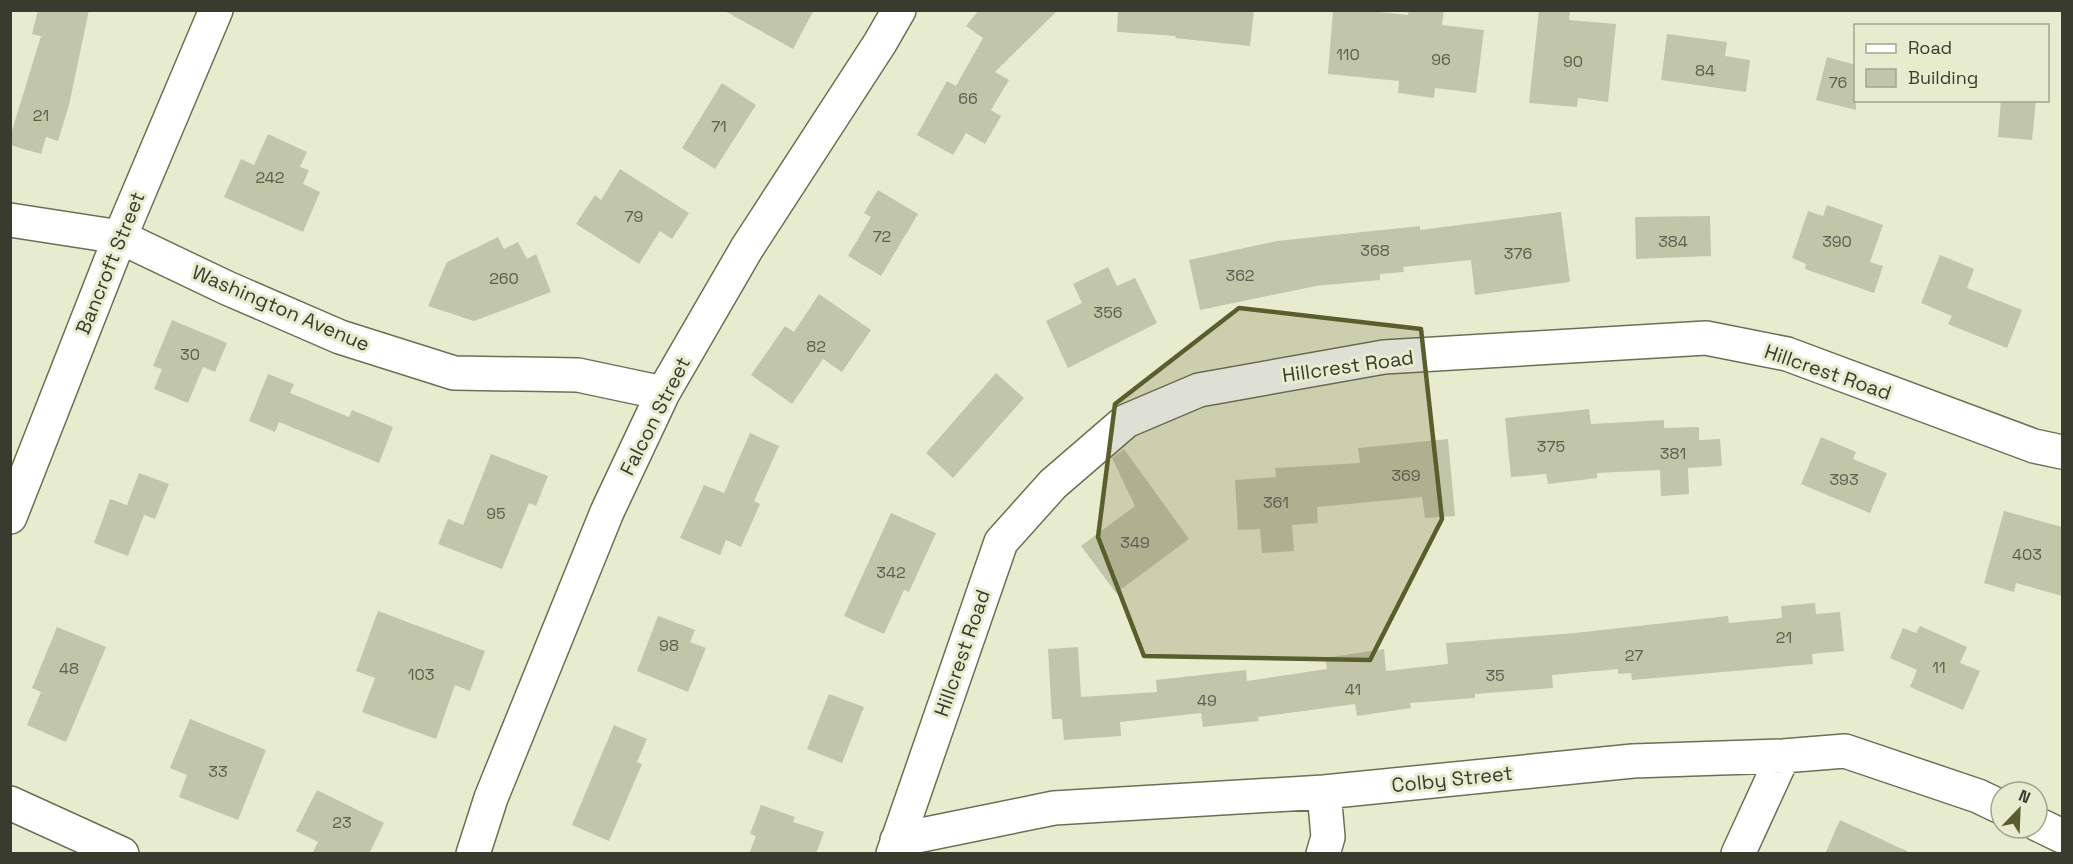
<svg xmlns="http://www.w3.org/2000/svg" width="2073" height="864" viewBox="0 0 2073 864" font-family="'Space Grotesk',sans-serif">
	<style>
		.building { fill: #c2c6a9 }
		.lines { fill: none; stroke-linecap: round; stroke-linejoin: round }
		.street-casing { stroke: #6c6f55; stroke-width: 36 }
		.street { stroke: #fff; stroke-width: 33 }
		.marked { fill: #5a5e2c; fill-opacity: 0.2; stroke: #5a5e2c; stroke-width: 4.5; stroke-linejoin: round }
		.labels { text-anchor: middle; stroke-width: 6; stroke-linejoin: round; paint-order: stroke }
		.number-label { font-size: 16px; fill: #5c5e4e }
		.street-label { font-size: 20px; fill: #3a3b2f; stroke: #e8ecce }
	</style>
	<rect width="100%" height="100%" fill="#e8ecce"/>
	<!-- building -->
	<path class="building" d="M38 10H89L69 105 58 141 46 137 41 154 10 145V137L41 36 32 34Z
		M723 10H814L793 49Z
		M979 10H1058L995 72 1009 80 991 110 1001 116 985 144 966 133 953 155 917 135 947 81 956 86 983 38 966 26Z
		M1118 10H1254L1250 46 1175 38 1176 36 1117 32Z
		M1333 10H1361L1408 15 1409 10H1444L1442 25 1484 30 1476 93 1435 88 1434 98 1398 93 1399 81 1328 74Z
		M1539 10H1570L1569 20 1616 24 1608 102 1578 98 1577 107 1529 103Z
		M1667 34 1727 42 1725 56 1750 60 1746 92 1661 80Z
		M1827 57 1856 65V110L1816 100Z
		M722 83 756 105 715 169 682 148Z
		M2001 100H2036L2032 140 1998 137Z
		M268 134 307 152 300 167 309 170 303 184 320 192 303 232 224 197 241 159 254 165Z
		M620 169 689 213 672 239 660 231 639 264 576 224 595 195 601 200Z
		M878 190 918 214 881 276 848 256 871 217 864 213Z
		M1827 205 1883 225 1870 262 1883 266 1874 293 1805 269 1806 264 1792 258 1808 211 1823 216Z
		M1561 212 1570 282 1475 295 1471 260 1403 267 1404 272 1380 274V280L1316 286 1200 310 1189 260 1277 241 1420 226V230Z
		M1710 216 1711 256 1636 259 1635 217Z
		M498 237 504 249 518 242 527 259 536 254 551 292 474 321 428 306 447 262Z
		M1940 255 1974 269 1967 288 2022 310 2007 348 1948 324 1952 316 1921 303Z
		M1108 267 1117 286 1135 278 1157 323 1068 368 1046 321 1082 303 1073 284Z
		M819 294 871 330 842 372 823 359 792 404 751 375 785 326 794 332Z
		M172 320 227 343 215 372 203 367 188 403 154 389 162 369 153 366Z
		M996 373 1024 398 953 478 926 453Z
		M268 374 294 384 290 393 349 417 352 410 393 427 379 463 279 422 275 432 249 421Z
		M1589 409 1591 424 1664 420V428L1699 427V440L1720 439 1722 466 1688 468 1689 494 1661 496 1660 470 1597 473V478L1548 484 1546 474 1511 477 1505 418Z
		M750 433 779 446 754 501 760 504 741 547 726 540 720 555 680 538 704 485 724 493Z
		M1821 437 1856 452 1853 459 1887 473 1870 513 1801 484Z
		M1448 439 1455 516 1425 518 1422 497 1317 507 1318 523 1292 525 1294 551 1262 553 1260 529 1238 530 1235 480 1276 477 1275 468 1360 463 1358 448Z
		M1124 449 1189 539 1116 593 1081 546 1135 506 1112 458Z
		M491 454 548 476 536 506 529 503 502 569 438 544 448 519 463 525Z
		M139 473 169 484 155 519 144 515 128 556 94 543 110 499 127 505Z
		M2004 511 2062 527V596L2016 583 2014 592 1984 583Z
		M891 513 936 533 909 592 904 590 884 634 844 616Z
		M1815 603 1816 614 1840 612 1844 651 1812 654 1813 664 1632 680 1631 673 1618 674V669L1552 675 1553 688 1475 694V698L1410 703 1411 708 1357 716 1355 704 1258 717 1259 721 1203 727 1201 713 1120 722 1121 736 1064 740 1062 719H1052L1048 649 1078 647 1081 697 1157 692 1156 680 1246 670 1247 681 1327 669 1325 658 1384 649 1386 671 1448 664 1446 643 1575 633 1728 616 1729 623 1782 618 1781 606Z
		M378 611 485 651 470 691 455 685 436 739 362 712 375 678 356 671Z
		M658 616 695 630 690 642 706 648 688 692 637 671Z
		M1920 626 1967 647 1960 663 1980 671 1963 710 1910 687 1917 670 1890 658 1903 628 1916 633Z
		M57 627 106 647 66 742 27 725 41 692 32 688Z
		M829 694 864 707 842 763 807 749Z
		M190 719 266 750 238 820 179 797 187 775 170 768Z
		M614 725 647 739 637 762 642 764 609 841 572 825Z
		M317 790 384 823 369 854H312L318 842 296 831Z
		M761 805 795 817 793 822 824 832 816 854H749L756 836 750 834Z
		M1840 820 1913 854H1825Z"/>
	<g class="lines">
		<defs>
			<path id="street" d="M10 220 120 237 227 288 340 337 454 373 578 375 663 393
				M10 517 120 237 216 10
				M10 803 122 854
				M2037 824 2062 836
				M897 840 1054 808 1324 792 1633 761 1783 756 1845 751 1978 796 2001 807
				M473 854 491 798 607 512 663 393 747 248 880 43 899 10
				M893 854 1001 542 1053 484 1126 421 1199 390 1384 357 1706 338 1787 354 2034 446 2062 452
				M1323 854 1328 837 1324 792
				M1738 854 1783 756"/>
		</defs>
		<!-- street casing -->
		<use href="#street" class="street-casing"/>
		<!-- street -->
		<use href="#street" class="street"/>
	</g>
	<!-- marked area -->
	<path class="marked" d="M1239 308 1421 329 1442 519 1370 660 1144 656 1098 537 1115 404Z"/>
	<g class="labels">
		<!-- number labels -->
		<g class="number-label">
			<text x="1348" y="60">110</text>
			<text x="1441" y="65">96</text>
			<text x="1573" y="67">90</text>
			<text x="1705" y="76">84</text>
			<text x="1838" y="88">76</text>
			<text x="968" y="104">66</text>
			<text x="41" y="121">21</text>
			<text x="719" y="132">71</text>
			<text x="270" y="183">242</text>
			<text x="634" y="222">79</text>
			<text x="882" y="242">72</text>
			<text x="1673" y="247">384</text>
			<text x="1837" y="247">390</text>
			<text x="1375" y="256">368</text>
			<text x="1518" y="259">376</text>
			<text x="1240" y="281">362</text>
			<text x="504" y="284">260</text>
			<text x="1108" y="318">356</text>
			<text x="816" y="352">82</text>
			<text x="190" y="360">30</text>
			<text x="1551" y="452">375</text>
			<text x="1673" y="459">381</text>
			<text x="1406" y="481">369</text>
			<text x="1844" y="485">393</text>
			<text x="1276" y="508">361</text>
			<text x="496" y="519">95</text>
			<text x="1135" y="548">349</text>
			<text x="2027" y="560">403</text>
			<text x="891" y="578">342</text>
			<text x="1784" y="643">21</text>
			<text x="669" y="651">98</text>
			<text x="1634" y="661">27</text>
			<text x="1939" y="673">11</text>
			<text x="69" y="674">48</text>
			<text x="421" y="680">103</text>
			<text x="1495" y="681">35</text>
			<text x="1353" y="695">41</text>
			<text x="1207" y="706">49</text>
			<text x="218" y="777">33</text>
			<text x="342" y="828">23</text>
		</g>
		<!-- street labels -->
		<g class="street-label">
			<text transform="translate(110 263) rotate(-68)" y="7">Bancroft Street</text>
			<text transform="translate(281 308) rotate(23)" y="7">Washington Avenue</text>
			<text transform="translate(1348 366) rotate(-8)" y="7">Hillcrest Road</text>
			<text transform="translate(1828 372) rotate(19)" y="7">Hillcrest Road</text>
			<text transform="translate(655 416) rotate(-63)" y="7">Falcon Street</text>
			<text transform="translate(962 653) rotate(-71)" y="7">Hillcrest Road</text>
			<text transform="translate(1452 779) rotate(-6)" y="7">Colby Street</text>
		</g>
	</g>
	<!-- border -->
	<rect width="2073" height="864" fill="none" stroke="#3a3b2f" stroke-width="24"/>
	<!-- legend -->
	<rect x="1854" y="24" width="195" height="78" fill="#e8ecce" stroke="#a2a58e" stroke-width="1.5"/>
	<rect x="1866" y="44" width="30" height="9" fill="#ffffff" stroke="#a2a58e" stroke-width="1.5"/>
	<text x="1908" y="54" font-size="18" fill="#3a3b2f">Road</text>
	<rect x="1866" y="69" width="30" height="18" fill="#c2c6a9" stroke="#a2a58e" stroke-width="1.5"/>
	<text x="1908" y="84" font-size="18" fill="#3a3b2f">Building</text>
	<!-- north arrow -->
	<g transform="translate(2019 810) rotate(23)"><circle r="28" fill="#e8ecce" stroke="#a2a58e" stroke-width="1.5"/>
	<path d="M0-4.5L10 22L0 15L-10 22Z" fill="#5a5e2c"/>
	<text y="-9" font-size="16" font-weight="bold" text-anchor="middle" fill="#3a3b2f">N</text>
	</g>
</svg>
